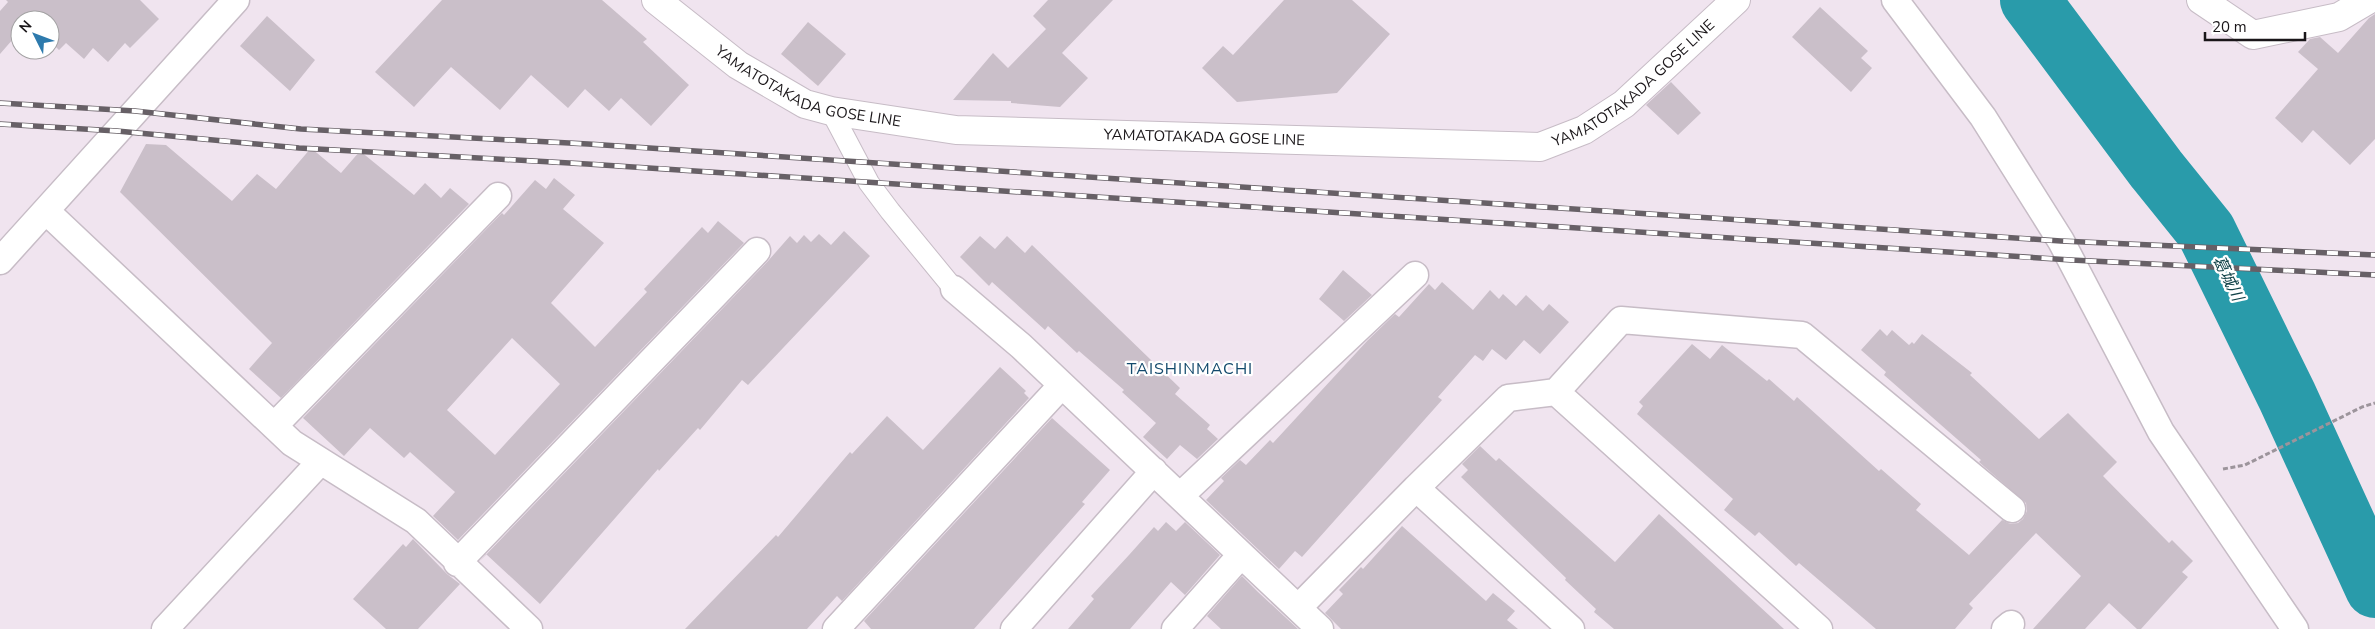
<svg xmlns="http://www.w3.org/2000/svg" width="2375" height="629" viewBox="0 0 2375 629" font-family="'Nunito Sans','Noto Sans JP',sans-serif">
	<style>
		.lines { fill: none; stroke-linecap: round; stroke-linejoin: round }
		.river { stroke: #299baa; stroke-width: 60 }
		.building { fill: #cabfc9; fill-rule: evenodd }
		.pedestrian-casing { stroke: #c7bcc6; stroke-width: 22 }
		.minor-casing { stroke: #c7bcc6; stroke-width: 29 }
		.secondary-casing { stroke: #c7bcc6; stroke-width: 30 }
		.path { stroke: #9c949b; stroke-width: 3; stroke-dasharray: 5 2.5; stroke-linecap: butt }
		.pedestrian { stroke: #fff; stroke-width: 20 }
		.minor { stroke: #fff; stroke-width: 26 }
		.secondary { stroke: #fff; stroke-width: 28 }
		.rail-casing { stroke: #676066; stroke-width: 5.5 }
		.rail { stroke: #fff; stroke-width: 4; stroke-dasharray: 11; stroke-linecap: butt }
		.labels { text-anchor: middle; stroke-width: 4.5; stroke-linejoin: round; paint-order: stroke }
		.street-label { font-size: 15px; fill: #1a1619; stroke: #fff }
		.water-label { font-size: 16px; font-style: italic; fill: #114248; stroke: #fff }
		.neighbourhood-label { font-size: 16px; letter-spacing: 1px; fill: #13496c; stroke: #fff }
	</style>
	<rect width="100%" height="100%" fill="#f0e4ef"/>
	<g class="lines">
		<!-- river -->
		<path class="river" d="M2030 0 2156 169 2206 231 2287 396 2375 588"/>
	</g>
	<!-- building -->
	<path class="building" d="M6 0H140L159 19 130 48 125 43 108 62 93 48 84 59 66 43 59 50 50 41V20H20V31L0 54V11L8 2Z
		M442 0H602L647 39 643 42 689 85 651 126 621 98 609 111 585 89 568 108 531 75 500 110 451 67 414 107 375 72Z
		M1048 0H1113L1062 53 1088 78 1060 107 1011 103V101L953 100 993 53 1008 68 1046 29 1033 16Z
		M1284 0H1352L1390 34 1337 93 1237 102 1202 68 1223 46 1233 55Z
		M1820 7 1868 51 1861 58 1872 68 1851 92 1792 37Z
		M2375 14V139L2350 165 2313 130 2302 143 2275 118 2318 69 2298 52 2310 39 2320 37 2338 53 2369 18Z
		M267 16 315 60 290 91 240 46Z
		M808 22 846 54 818 86 781 54Z
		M1671 82 1701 113 1678 135 1646 105Z
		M146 144 166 145 232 201 257 174 276 189 311 148 341 173 360 151 414 195 425 183 441 198 450 188 469 204 281 398 249 369 272 343 120 192Z
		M554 178 575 195 563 209 604 243 551 303 595 347 647 292 644 289 702 227 708 233 718 221 744 243 458 540 433 516 455 492 410 452 404 458 370 428 344 456 303 418 502 213 504 215 535 180 546 189ZM512 338 560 384 495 455 447 410Z
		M844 231 870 256 748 385 742 380 700 430 698 428 659 471 658 469 540 604 486 554 480 561 768 261 790 236 797 243 804 235 811 242 819 234 831 245Z
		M980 236 995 249 1007 236 1025 253 1032 245 1180 388 1175 394 1210 425 1207 429 1218 439 1197 459 1180 445 1167 459 1143 437 1156 423 1122 392 1124 390 1079 351 1077 353 1048 326 1045 330 992 282 989 286 960 257Z
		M1343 270 1372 295 1344 321 1319 299Z
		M1442 282 1473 310 1490 290 1499 299 1503 294 1516 306 1526 295 1543 311 1549 304 1569 322 1540 354 1524 340 1506 360 1492 349 1483 361 1475 355 1438 397 1442 400 1302 557 1295 551 1279 569 1206 500 1224 481 1221 478 1240 460 1246 465 1270 440 1273 443 1368 340 1395 314 1399 317 1429 284 1435 290Z
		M1880 329 1887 336 1892 330 1909 345 1912 342 1914 344 1922 334 1972 373 1970 375 2039 439 2068 413 2117 462 2103 476 2169 543 2172 540 2193 561 2182 572 2188 577 2141 629H2137L2109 603 2085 629H2033L2081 576 2036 533 1969 604 1973 608 1955 629H1876L1799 563 1796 566 1759 532 1755 536 1724 510 1733 499 1637 414 1643 406 1639 402 1692 344 1710 359 1722 345 1767 381 1769 379 1794 401 1797 397 1879 471 1881 469 1921 504 1916 510 1969 555 2002 520 2010 524 2018 523 2023 519 2027 511 2026 503 1979 462 1981 460 1884 375 1886 372 1861 350Z
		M1000 367 1026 391 1024 393 1029 398 842 601 837 596 807 629H685L776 535 778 537 850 452 852 454 887 416 923 450Z
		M1052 418 1110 470 1082 502 1085 504 974 629H871L864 621Z
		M1480 446 1496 461 1499 458 1615 562 1659 514 1784 629H1614L1594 612 1596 609 1565 580 1566 578 1461 477 1468 470 1462 464Z
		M1166 522 1176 531 1185 522 1220 555 1185 595 1171 582 1130 629H1068L1088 606 1094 599 1091 596 1129 555 1154 527 1158 531Z
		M1402 526 1486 601 1493 593 1515 611 1507 620 1518 629H1341L1325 613 1343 594 1339 590 1361 567 1363 569Z
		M413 539 447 574 460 584 418 629H386L353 599 403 544 406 547Z
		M1242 576 1258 592 1298 629H1221L1207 616Z"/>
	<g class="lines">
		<defs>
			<path id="pedestrian" d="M831 111 869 183 890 211 954 289"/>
			<path id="minor" d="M1895 0 1983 117 2061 241 2161 432 2295 629
				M46 211 292 443 416 521 529 629
				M0 261 236 0
				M954 289 1021 346 1320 629
				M1556 392 1819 629
				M274 426 498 196
				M1180 496 1415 275
				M457 563 757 251
				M1298 608 1416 488
				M165 629 320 462
				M836 629 1061 386
				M1014 629 1154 471
				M1175 629 1241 555
				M1571 629 1416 488 1508 398 1556 392 1621 320 1802 335 2012 509
				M2005 629 2011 624"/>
			<g id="secondary">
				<path id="s1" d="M656 0 738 65 805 104 831 111 956 130 1540 147 1584 130 1624 104 1736 0"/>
				<path d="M2201 0 2253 35 2339 17 2368 0"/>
			</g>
		</defs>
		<!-- pedestrian casing -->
		<use href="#pedestrian" class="pedestrian-casing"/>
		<!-- minor casing -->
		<use href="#minor" class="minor-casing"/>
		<!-- secondary casing -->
		<use href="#secondary" class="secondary-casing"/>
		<!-- path -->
		<path class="path" d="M2223 469 2245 465 2362 407 2375 403"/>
		<!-- pedestrian -->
		<use href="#pedestrian" class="pedestrian"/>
		<!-- minor -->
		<use href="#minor" class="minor"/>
		<!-- secondary -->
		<use href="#secondary" class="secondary"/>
		<defs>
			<path id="rail" d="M0 103 135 111 301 129 588 144 2061 241 2375 255
				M0 124 117 131 299 148 587 164 2071 260 2375 275"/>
		</defs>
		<!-- rail casing -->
		<use href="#rail" class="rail-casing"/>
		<!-- rail -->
		<use href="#rail" class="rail"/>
	</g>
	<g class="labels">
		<!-- street labels -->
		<g class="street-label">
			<text dy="5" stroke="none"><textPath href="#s1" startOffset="1034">YAMATOTAKADA GOSE LINE</textPath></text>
			<text dy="5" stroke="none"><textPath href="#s1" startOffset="179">YAMATOTAKADA GOSE LINE</textPath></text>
			<text dy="5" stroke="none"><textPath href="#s1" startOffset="584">YAMATOTAKADA GOSE LINE</textPath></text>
		</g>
		<!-- water labels -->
		<g class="water-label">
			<text transform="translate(2229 278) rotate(64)" y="6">葛城川</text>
		</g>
		<!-- neighbourhood labels -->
		<g class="neighbourhood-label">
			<text x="1190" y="374">TAISHINMACHI</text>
		</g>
	</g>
	<!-- north arrow -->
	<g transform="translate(35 35) rotate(312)"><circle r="24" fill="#ffffff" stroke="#a3a2a3"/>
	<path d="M0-4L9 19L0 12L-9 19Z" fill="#2d7aad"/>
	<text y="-8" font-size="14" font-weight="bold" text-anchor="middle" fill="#1a1619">N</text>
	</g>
	<!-- scale -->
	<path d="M2205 32v8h100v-8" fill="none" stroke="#1a1619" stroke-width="2.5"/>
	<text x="2212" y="32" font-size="15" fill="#1a1619" stroke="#ffffff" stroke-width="4" paint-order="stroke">20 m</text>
</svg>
